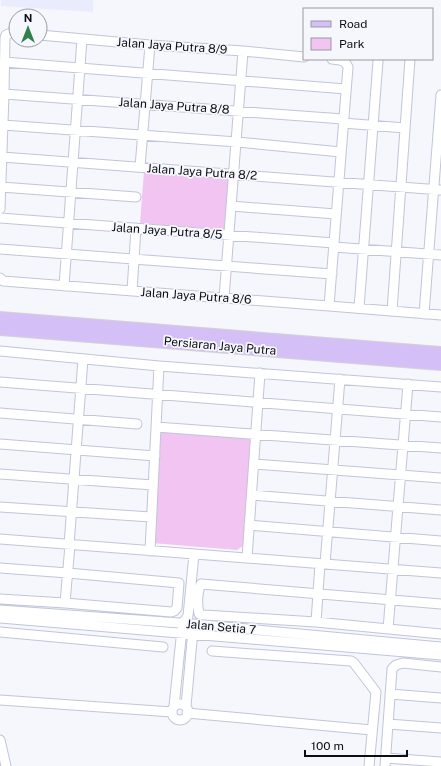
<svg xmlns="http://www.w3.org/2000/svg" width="441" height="766" viewBox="0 0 441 766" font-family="'Public Sans',sans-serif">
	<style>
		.built { fill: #e9ecfd }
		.green { fill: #f1c4f1 }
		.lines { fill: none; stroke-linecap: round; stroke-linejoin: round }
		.minor-casing { stroke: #c0c5d9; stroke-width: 11 }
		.major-casing { stroke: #d3d4d5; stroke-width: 14 }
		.minor { stroke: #fff; stroke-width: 9 }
		.major { stroke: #d5bff7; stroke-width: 12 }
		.labels { text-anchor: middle; stroke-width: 3.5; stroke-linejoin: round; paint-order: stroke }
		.street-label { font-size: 12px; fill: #0d0e15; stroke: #f6f7fc }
	</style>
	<rect width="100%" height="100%" fill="#f6f7fc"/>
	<!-- built -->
	<path class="built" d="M1 0H93V12L1 6Z"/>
	<!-- green -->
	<path class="green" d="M144 171 230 178 225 230 140 223Z
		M158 432 251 438 244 545 237 550 152 543Z"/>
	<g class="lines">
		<defs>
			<path id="minor" d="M40 35 150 45 243 51 304 57
				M4 62 346 89
				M4 94 343 119
				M343 123 405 128
				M3 125 237 142 341 152
				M2 157 441 190
				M140 167 150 45
				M1 187 136 197
				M231 206 336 214
				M0 209 4 94 5 38 6 35 11 33H16
				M0 218 334 243
				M334 247 441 255
				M0 249 332 274
				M0 278 3 281 329 306 441 315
				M64 286 82 39
				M132 291 136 228
				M224 298 243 51
				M329 306 348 67 345 62 340 60 332 59
				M359 308 378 61
				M392 311 410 59
				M424 314 441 95
				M0 351 159 366 441 387
				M0 382 441 417
				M0 413 137 424
				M156 427 441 448
				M0 444 155 456
				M254 464 441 478
				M0 474 153 485
				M252 495 441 510
				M0 507 151 517
				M249 525 441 541
				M0 539 441 573
				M69 545 83 359
				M150 551 159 366
				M247 558 260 373
				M325 564 340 379
				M0 568 68 573 179 583 177 608 174 611 171 612 65 603 0 599
				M65 603 70 545
				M441 604 201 584C197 592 197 605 199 614L204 615 316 622 441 634
				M0 610 193 624 441 647
				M0 618 441 655
				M316 622 320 564
				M182 624 188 616 194 554
				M388 629 408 384
				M0 632 163 647
				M212 651 351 661 354 663 376 692 369 766
				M390 694 441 698
				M0 700 172 712
				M172 712a8 8 0 1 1 16 0a8 8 0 1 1-16 0Z
				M174 706 182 629
				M186 706 193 630
				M187 713 372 730
				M388 724 441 728
				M0 740 6 766
				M386 758 441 762
				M385 766 392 669 396 665 403 663 441 667"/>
			<path id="major" d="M0 318 441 353
				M0 329 441 364"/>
		</defs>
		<!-- minor casing -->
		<use href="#minor" class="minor-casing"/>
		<!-- major casing -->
		<use href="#major" class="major-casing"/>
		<!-- minor -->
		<use href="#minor" class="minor"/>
		<!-- major -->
		<use href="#major" class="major"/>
	</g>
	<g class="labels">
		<!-- street labels -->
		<g class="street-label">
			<text transform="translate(172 46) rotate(4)" y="4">Jalan Jaya Putra 8/9</text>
			<text transform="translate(174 106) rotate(4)" y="4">Jalan Jaya Putra 8/8</text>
			<text transform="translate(202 172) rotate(4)" y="4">Jalan Jaya Putra 8/2</text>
			<text transform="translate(167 231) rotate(4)" y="4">Jalan Jaya Putra 8/5</text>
			<text transform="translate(196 296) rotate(4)" y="4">Jalan Jaya Putra 8/6</text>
			<text transform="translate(220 346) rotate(5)" y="4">Persiaran Jaya Putra</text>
			<text transform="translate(221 627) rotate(5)" y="4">Jalan Setia 7</text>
		</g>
	</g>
	<!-- legend -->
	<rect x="303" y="8" width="130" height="52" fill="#f6f7fc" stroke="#999aa0"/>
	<rect x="311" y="21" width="20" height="6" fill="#d5bff7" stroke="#999aa0"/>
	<text x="339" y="28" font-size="12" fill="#0d0e15">Road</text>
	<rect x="311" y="38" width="20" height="12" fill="#f1c4f1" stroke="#999aa0"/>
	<text x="339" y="48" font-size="12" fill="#0d0e15">Park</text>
	<!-- north arrow -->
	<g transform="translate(28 28)"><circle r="19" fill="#f6f7fc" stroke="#999aa0"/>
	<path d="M0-3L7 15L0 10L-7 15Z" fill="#327f4e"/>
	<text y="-6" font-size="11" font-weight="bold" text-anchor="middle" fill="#0d0e15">N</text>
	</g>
	<!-- scale -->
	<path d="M305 750v6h102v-6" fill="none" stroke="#0d0e15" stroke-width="2"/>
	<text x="311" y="750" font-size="12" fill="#0d0e15" stroke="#f6f7fc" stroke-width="3" paint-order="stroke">100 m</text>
</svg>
